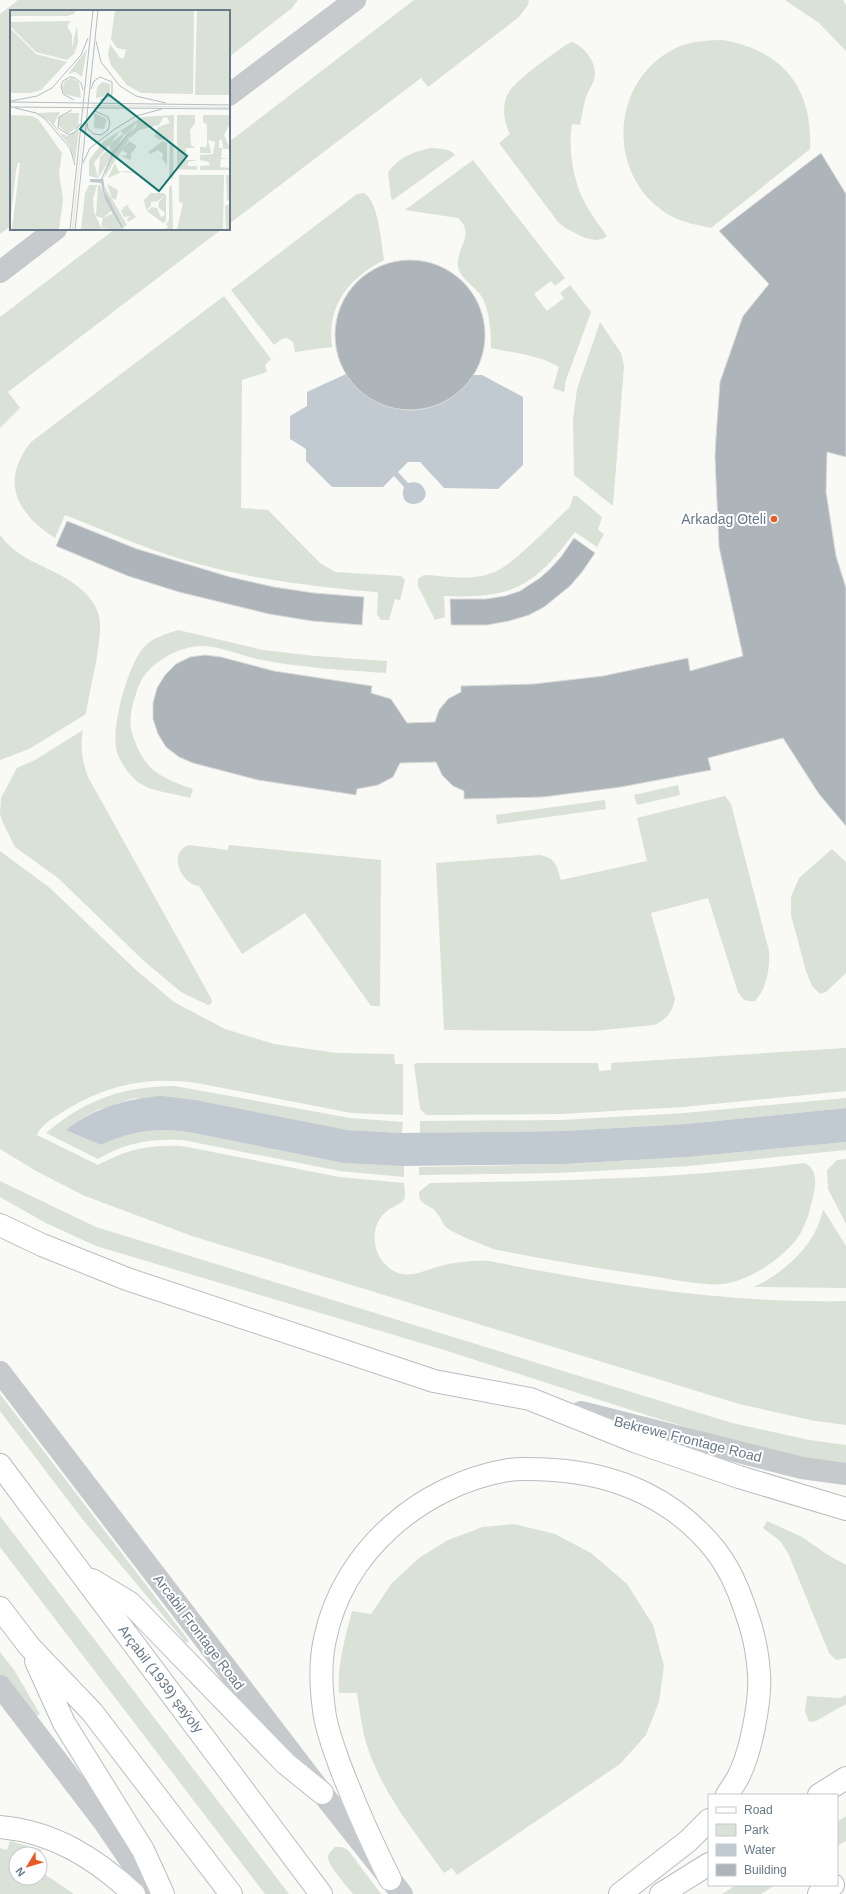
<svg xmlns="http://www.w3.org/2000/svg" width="846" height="1894" viewBox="0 0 846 1894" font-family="Arial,sans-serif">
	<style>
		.green { fill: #dae1d7 }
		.water { fill: #c1cad0 }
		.building { fill: #adb5bb; stroke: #dadad8 }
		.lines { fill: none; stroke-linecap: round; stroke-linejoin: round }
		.major-casing { stroke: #b9bdc1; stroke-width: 24 }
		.minor { stroke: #c6cacd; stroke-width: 22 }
		.major { stroke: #fff; stroke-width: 22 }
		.poi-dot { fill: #ea5a25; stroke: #fff; stroke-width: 1.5 }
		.labels { text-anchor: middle; stroke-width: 4; stroke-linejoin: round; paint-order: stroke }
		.poi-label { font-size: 14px; fill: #677888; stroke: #fff; text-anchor: end }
		.street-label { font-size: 14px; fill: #677888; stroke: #fff }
		.inset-road { fill: none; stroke: #b6bdc3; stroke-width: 1 }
		.view { fill: #0f766e; fill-opacity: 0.15; stroke: #0f766e; stroke-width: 2 }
		.inset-edge { fill: none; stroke: #677888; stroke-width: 2 }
	</style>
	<rect width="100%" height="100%" fill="#f9f9f6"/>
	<!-- green -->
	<path class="green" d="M18 0H298L292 8 229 57V11H11V226L0 234V14Z
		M414 0H529L528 5 519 17 428 87 421 78 229 224V142Z
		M785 0H843L846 5V51L819 23Z
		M722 40C783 50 813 88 810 149L711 228C698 225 685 223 673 217 603 180 608 74 683 45 696 41 709 40 722 40Z
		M573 42C586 49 598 63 594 80 592 86 588 91 586 97 583 106 582 116 580 125L572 124C568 150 573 182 586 205 592 216 600 226 607 236L603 239 595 240 585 238 565 228 558 222 499 143 510 134C504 123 501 104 509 92 518 78 552 55 567 44Z
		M431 148C439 149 450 148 455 155L393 200 391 198 388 172C399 157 415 151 431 148Z
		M473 160 565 278 555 286 551 281 534 294 547 311 564 298 560 293 570 285 591 312 566 380 564 392 553 388 559 367C539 355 513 353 491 348 491 331 490 313 482 297 476 287 459 278 458 266 456 248 476 234 458 218L405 210Z
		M364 193C379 202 381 243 384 260 348 279 327 305 332 347L295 352 293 342 287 338 282 339 274 345 231 290 357 194Z
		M115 229H222L8 392 20 408 0 428V317Z
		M224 296 271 359 265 365 267 372 242 380 241 508 268 510 320 563 335 572 401 576 405 580 400 600 395 599 389 620H381L377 614 378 593 376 592C311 586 247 579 184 560 144 548 104 530 65 515L55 538C16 513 0 481 31 442Z
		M600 322 621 353 624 366 613 506 574 475 573 420 577 389Z
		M573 496H577L602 517 598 530 604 534 597 547 575 532C534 586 514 599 444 596L445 617 435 620 418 586V579L424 575C446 576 472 581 492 573 513 566 552 523 570 507Z
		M0 535C13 553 33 562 52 571 72 580 99 598 100 623 101 649 90 687 86 714L29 749 0 760Z
		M178 630 263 650 315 656 387 661 386 673C345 670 303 668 262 660 241 656 221 646 200 646 178 647 149 663 140 683 137 688 136 695 134 700 131 712 129 720 132 733 144 770 158 777 193 789L190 798C176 794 149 791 138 782 129 775 120 762 117 752 110 729 128 663 145 646 154 637 166 634 178 630Z
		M83 730C80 748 82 760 88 777L212 1000 211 1004 208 1005 181 992 144 961 58 878 15 847 3 823 0 814 1 798 17 768 35 760Z
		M678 785 680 795 637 805 634 795Z
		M725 796 731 804 769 951C770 968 767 988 755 1001 746 1002 743 1000 738 992L708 898 651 913 675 999C672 1013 667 1019 654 1025L593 1031 444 1030 436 863 540 855C557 859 556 865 561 880L647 861 637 818Z
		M605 800 606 809 497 824 496 815Z
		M189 845 228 850 229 845 381 860 380 1006H371L305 913 242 954 199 886C181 884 167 852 189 845Z
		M832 849 846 862V973L826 992 820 994 812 986 806 971 791 915V897L799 878Z
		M0 851 50 888 136 970 174 1002 225 1029 274 1044 337 1053 394 1054 395 1064H403V1115L351 1113 197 1083C146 1076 105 1085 61 1113 53 1118 40 1126 37 1135L98 1165C129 1149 147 1145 182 1146L339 1177 404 1183C404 1189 407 1196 403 1201 399 1205 392 1207 387 1211 371 1223 371 1248 384 1263 402 1283 419 1272 440 1266 456 1262 472 1260 489 1261 606 1284 726 1304 846 1301V1425L815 1421 739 1404 192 1236 85 1196 36 1171 0 1149Z
		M846 1048V1091L683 1107 561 1114 426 1115 420 1109 414 1064 418 1063H598L599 1071 611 1070V1063Z
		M175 1086 350 1118 403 1122 402 1133 347 1130 135 1098 97 1110 81 1119 67 1129 101 1145C132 1131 154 1128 188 1132L343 1163 404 1166V1177L340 1171 183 1140C150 1139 127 1142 98 1159L46 1133C88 1098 122 1087 175 1086Z
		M846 1098V1108L686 1124 563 1131 420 1133V1121L561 1120 684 1113Z
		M846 1142V1150L689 1166 558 1173 419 1175V1167L565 1164 688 1157Z
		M846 1159V1224L828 1189 827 1170 837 1160Z
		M804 1163C818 1168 816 1185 813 1197 810 1210 807 1222 800 1234 786 1257 749 1281 723 1284 705 1286 676 1280 657 1277 602 1269 547 1260 493 1249 482 1244 450 1233 444 1225 441 1220 439 1214 433 1209 425 1203 419 1204 419 1192L430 1183C555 1181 680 1179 804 1163Z
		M0 1181 96 1227 732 1423 809 1440 846 1445V1464L807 1459 733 1441 656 1418 441 1349 96 1246 46 1223 0 1197Z
		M823 1209 846 1246V1288L754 1287C784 1273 817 1244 823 1209Z
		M0 1394 189 1641 186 1643 83 1520 0 1411Z
		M0 1516 289 1894H265L0 1547Z
		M767 1521 802 1537 828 1555 846 1565V1658L836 1660 829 1653 788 1553 780 1541 763 1528Z
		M514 1524 555 1534 591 1553 627 1584 653 1625 664 1666 659 1702 646 1735 620 1764 457 1875 452 1868 444 1873C414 1831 377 1787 364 1735 361 1721 359 1707 357 1693H339C337 1664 345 1639 352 1611L371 1614 392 1583 419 1558 448 1540 483 1527Z
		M0 1652 14 1670 40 1714 34 1718 0 1674Z
		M846 1695V1704L816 1721 809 1722 805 1711 807 1696 840 1698Z
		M846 1816V1841L837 1846V1822Z
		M10 1841 42 1850 40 1856V1854H16V1878H40V1871L74 1894H0V1848L7 1850Z
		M335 1847H342L348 1850 381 1894H353C347 1886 328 1866 328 1857 329 1852 332 1850 335 1847Z
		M736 1885H775L761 1894H722Z"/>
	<!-- water -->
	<path class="water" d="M346 374C379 421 441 423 473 375H482L523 397V465L498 489 444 488 420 462H408L398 472 408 483C414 482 419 481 423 487 436 505 396 514 404 487L394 476 383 487H332L306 461V449L290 439V416L307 406V392Z
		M162 1096 195 1100 347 1130 402 1133 563 1131 686 1124 846 1108V1142L688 1157 565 1164 401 1166 343 1163 188 1132C154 1128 132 1131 101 1145L66 1130C95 1107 126 1099 162 1096Z"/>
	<!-- building -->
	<path class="building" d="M821 153 846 194V457L827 452 826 492 836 556 846 588V826L819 794 783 738 708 758 711 770 621 787 543 797 464 799V791L453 786 442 775 436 762 400 763 393 777 378 785 357 789 356 795 258 780 193 763 179 757 166 747 158 734 153 719V703L157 688 165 675 176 664 190 657 205 655 221 657 274 671 372 686 371 693 391 699 407 723 435 722 439 710 448 699 461 692V686L534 684 603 676 688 658 690 671 743 656 719 547 715 457 716 437 720 382 743 316 769 284 719 231Z
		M335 335a75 75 0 1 1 150 0a75 75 0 1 1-150 0Z
		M67 521 137 549 230 577 274 587 314 593 364 597 362 625 312 621 269 614 179 592 128 576 56 546Z
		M574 538 595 553 582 572 570 586 544 607 529 615 509 621 487 625H451L450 599H486L505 596 520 591 540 578 551 568 561 557Z"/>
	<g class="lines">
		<defs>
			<path id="major" d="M0 1225 42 1245 127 1279 434 1381 530 1399 637 1442 739 1477 846 1509
				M0 1465 321 1894
				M92 1580 130 1603 285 1763 322 1793
				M0 1608 29 1646 92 1712 231 1894
				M36 1661 64 1723 143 1850 163 1894
				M819 1795 846 1778
				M0 1827C54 1832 95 1858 134 1894
				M390 1879C371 1841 354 1803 339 1763 333 1746 326 1728 324 1710 321 1688 320 1661 325 1639 343 1551 421 1485 508 1470 523 1468 538 1469 553 1470 618 1474 676 1500 716 1551 733 1573 742 1599 750 1624 755 1640 758 1658 759 1674 761 1699 751 1751 740 1773 737 1781 731 1788 727 1795
				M620 1894 688 1841 709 1820
				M661 1894 709 1864
				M819 1894 833 1885"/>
		</defs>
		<!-- major casing -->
		<use href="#major" class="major-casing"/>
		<!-- minor -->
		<path class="minor" d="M229 95 355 0
			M0 272 56 229
			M0 1372 322 1793 402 1894
			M581 1412 802 1468 846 1474
			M0 1686 104 1822 153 1894"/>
		<!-- major -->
		<use href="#major" class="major"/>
	</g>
	<!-- markers -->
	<circle class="poi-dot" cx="774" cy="519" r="4"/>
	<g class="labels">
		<!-- poi labels -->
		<g class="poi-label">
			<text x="766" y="524">Arkadag Oteli</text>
		</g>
		<!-- street labels -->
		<g class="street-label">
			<text transform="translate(688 1439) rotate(14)" y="5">Bekrewe Frontage Road</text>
			<text transform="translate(199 1632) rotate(53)" y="5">Arcabil Frontage Road</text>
			<text transform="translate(161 1679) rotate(53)" y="5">Arçabil (1939) şaýoly</text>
		</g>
	</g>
	<!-- overview -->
	<g transform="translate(10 10)">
		<rect width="220" height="220" fill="#f9f9f6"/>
		<path d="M0 0H66L64 4 57 6H0ZM105 0H184L183 84 131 83 117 75 101 55 98 45 100 34 110 48H114L116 40 123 41 107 38 101 29ZM187 0H220V85H185ZM61 11 57 16 62 25V38L67 15 68 33 64 44 57 50 26 42 0 16V12ZM0 18 26 44 57 52 31 80 20 83H0ZM77 39 72 67 65 62 58 64ZM62 68 69 72 71 88 54 84 52 78 55 71ZM92 72 100 74V83L93 87 86 88 87 77ZM76 88 63 220H62ZM82 95 220 97V98L82 96ZM50 102 44 114 50 123 58 126 69 119 65 152 60 136 39 111 27 103ZM59 103H69L68 117 58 124 49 116V107ZM84 103 97 109 94 119 84 118ZM0 105 22 106 28 109 52 143 49 163 53 189 49 220H2L10 153H8L6 161 0 214ZM164 105 163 169 159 167 160 134 156 129 149 130 144 126 148 117 160 113 157 107 153 108 149 115 129 120 120 128 116 126 126 117 127 112 115 125 110 121 84 153 88 168 79 166V150L94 131 132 107ZM167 105H185V113L180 120 181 135 185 138H176V150H187L178 152V156H187V160L167 159ZM193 105H220V113L214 125 220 139H213L212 130H209V138H212L211 148H220L211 149 210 157 220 158V160H190V156L200 155 199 152 190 150V145L203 144 205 132 198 130 201 143H190V137H196L197 133V115L193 112ZM113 124 114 125 88 168 90 147 96 141 101 143 99 134ZM116 126 119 129 94 168 97 155ZM119 131 127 136 120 145 122 146 120 150 110 145 116 146 117 143 112 140ZM153 131 157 133V155L152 149 153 144 148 140 140 144 138 142ZM105 153 109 162 117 161 125 163 112 162 98 168ZM169 165H214L213 220H167L173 193 169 192ZM216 165H220V190L217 191ZM97 174 108 180 106 190 102 188ZM79 175H87L83 189 84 202 92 220H71L75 183ZM88 175H90L111 220 91 218 93 208 103 203 101 201 93 208 86 206ZM94 175 117 215 113 218 97 188ZM162 175 163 220H154L158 217 156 214 159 210V177ZM141 183H154L155 185 148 191 141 192V196L136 200 134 190ZM156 184V211L153 213 137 201 142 197 147 198 151 207 154 206 155 203 148 197 149 192ZM119 194 118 197 126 207 118 212 117 209 121 206 114 207 111 201 115 197 110 199ZM220 194V220H216L215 196Z" fill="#dae1d7"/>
		<path d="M127 112 104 144 93 167 95 182 113 217 112 220 95 189 91 173 80 172V169H91L102 143Z" fill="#c1cad0"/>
		<path class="inset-road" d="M86 31 91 52 110 76 126 86 156 93M81 79 84 71 90 67 102 72V85L90 90M64 90 53 84 51 76 53 71 60 67 65 68 71 73 73 80M1 91 27 86 42 78 71 45 78 28M0 92 220 95M0 97 220 99M5 98 26 103 35 109 60 138 65 155M62 100 49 107 48 118 59 125 65 122 70 114M77 113 78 119 84 124 91 125 98 120 100 113 98 107 85 101M73 153 80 138 105 119 126 106 152 99M60 220 83 0M65 220 88 0"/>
		<path class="view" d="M98 84 177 146 149 181 70 119Z"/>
		<rect width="220" height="220" class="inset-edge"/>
	</g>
	<!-- legend -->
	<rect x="708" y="1794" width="130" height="92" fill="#ffffff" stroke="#c2c9cf"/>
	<rect x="716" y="1807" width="20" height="6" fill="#ffffff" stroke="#c2c9cf"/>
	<text x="744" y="1814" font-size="12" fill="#677888">Road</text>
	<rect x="716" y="1824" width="20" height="12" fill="#dae1d7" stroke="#c2c9cf"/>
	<text x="744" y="1834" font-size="12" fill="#677888">Park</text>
	<rect x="716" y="1844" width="20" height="12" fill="#c1cad0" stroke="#c2c9cf"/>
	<text x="744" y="1854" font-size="12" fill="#677888">Water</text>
	<rect x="716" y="1864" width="20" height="12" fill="#adb5bb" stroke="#c2c9cf"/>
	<text x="744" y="1874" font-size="12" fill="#677888">Building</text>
	<!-- north arrow -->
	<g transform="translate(28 1866) rotate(232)"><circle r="19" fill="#ffffff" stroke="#c2c9cf"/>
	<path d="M0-3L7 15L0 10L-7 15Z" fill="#ea5a25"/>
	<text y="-6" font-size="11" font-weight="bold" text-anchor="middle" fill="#677888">N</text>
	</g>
</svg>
